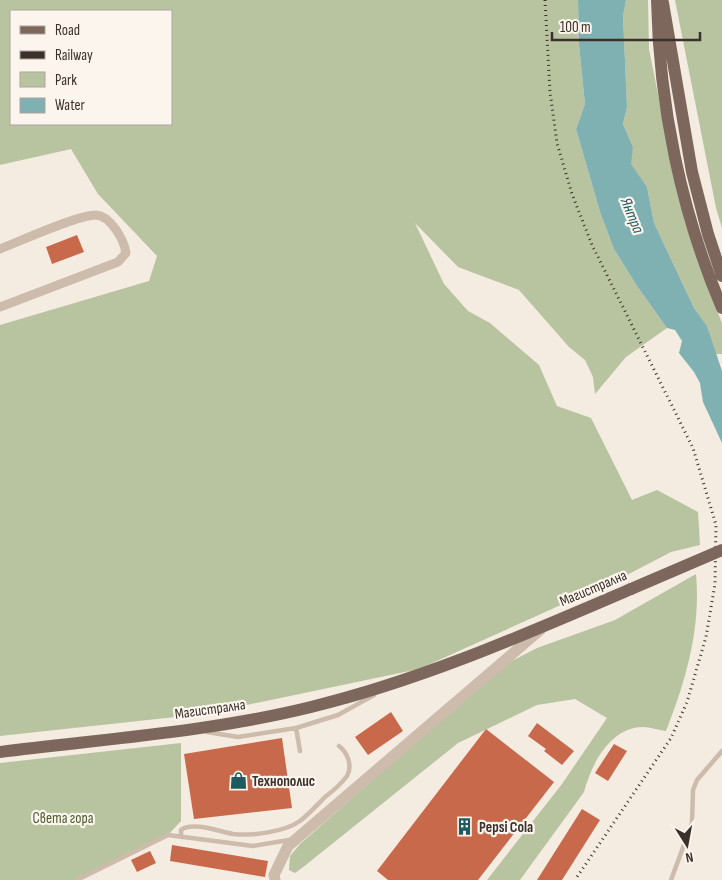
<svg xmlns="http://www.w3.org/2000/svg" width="722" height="880" viewBox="0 0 722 880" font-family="'Sofia Sans Condensed',sans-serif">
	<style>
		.green { fill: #b8c4a0; fill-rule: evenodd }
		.water { fill: #7fb0b2 }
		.building { fill: #c8694b }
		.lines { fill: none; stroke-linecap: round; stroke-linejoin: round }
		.service { stroke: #cdbbac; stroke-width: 4.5 }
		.minor { stroke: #cdbbac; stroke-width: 9 }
		.tertiary { stroke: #cdbbac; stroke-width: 11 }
		.primary { stroke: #7d675c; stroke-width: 12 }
		.rail { stroke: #3b302b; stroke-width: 3; stroke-dasharray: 1 4; stroke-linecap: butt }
		.primary-bridge { stroke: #7d675c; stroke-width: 12 }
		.labels { text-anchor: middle; stroke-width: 4.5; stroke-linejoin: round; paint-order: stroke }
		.street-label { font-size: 15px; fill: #3b302b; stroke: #fbf5ee }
		.poi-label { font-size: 15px; font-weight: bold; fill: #3b302b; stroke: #fbf5ee; text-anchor: start }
		.park-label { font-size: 15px; fill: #4a5a2e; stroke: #fbf5ee }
		.water-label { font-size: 16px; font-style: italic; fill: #1f5a5e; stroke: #fbf5ee }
	</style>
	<rect width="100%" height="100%" fill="#f4ebe1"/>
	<!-- green -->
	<path class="green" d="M0 0H578L579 45 585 104 576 129 600 212 614 249 637 286 667 328 626 357 595 394 593 377 585 360 569 347 519 290 458 267 415 223 444 284 468 311 490 323 539 365 557 406 591 418 632 500 657 490 698 512 700 545 671 552 625 576 419 669 203 714 0 736V325L149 281 157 256 98 194 71 149 0 165ZM11 11H171V124H11Z
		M626 0H648L649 49 672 164 695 254 722 323V354H715L707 326 694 308 654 223 647 187 630 164 633 147 623 124 627 107 623 16Z
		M675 0H722V228L716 208Z
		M696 574C701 628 686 681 666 731 658 730 650 727 643 727 610 727 591 765 584 792L520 880H487L562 784 607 718 575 699 537 705 458 743 302 868 295 873 289 870 290 856 300 844 502 666 537 648 615 620Z
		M181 743V821L168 835 77 880H0V763Z"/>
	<!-- water -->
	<path class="water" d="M578 0H626L623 16 627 107 623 124 633 147 631 164 647 187 654 223 694 308 707 326 722 371V443L703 402 700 383 694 372 679 353 682 341 675 330 667 328 637 286 614 249 600 212 576 129 585 104 579 45Z"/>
	<!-- building -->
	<path class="building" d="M77 235 84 252 52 264 46 247Z
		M391 712 403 731 368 755 355 737Z
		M537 723 574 751 562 765 544 751 546 749 528 736Z
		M486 729 554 782 478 880H388L377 871Z
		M282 738 292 808 194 819 184 754Z
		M614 744 627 751 608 781 595 773Z
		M582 809 600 820 562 880H537Z
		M172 845 268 861 265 877 170 861Z
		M150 851 156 863 137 872 131 860Z"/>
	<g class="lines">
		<!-- service -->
		<path class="service" d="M296 728 300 751
			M207 732 238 737 296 728 338 715 374 695
			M181 837V830C192 821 221 832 233 834 253 836 284 832 300 821 309 814 317 805 325 797 333 791 341 784 347 776 353 765 347 752 339 746
			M77 880 168 835 253 846 289 840
			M671 880 692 823 693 790 697 780 722 751"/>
		<!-- minor -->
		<path class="minor" d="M0 249C21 241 77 215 96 215 111 216 124 240 126 253L118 262 0 307"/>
		<!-- tertiary -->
		<path class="tertiary" d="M275 880 274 875 288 846 540 630"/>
		<!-- primary -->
		<path class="primary" d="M657 0C659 104 681 212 722 308
			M663 3 692 172 708 234 722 276
			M0 752C103 739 210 732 311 707 422 680 526 634 631 589"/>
		<!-- rail -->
		<path class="rail" d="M545 0 550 92 557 143 572 194 592 245 693 448 716 525 715 584 706 637 687 702 671 738 575 880"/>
		<!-- primary-bridge -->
		<path class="primary-bridge" d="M631 589 722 550"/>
	</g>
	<!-- icons -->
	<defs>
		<symbol id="shop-bare" viewBox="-9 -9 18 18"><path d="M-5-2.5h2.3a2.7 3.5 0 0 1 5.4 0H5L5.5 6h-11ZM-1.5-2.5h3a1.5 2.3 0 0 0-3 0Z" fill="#1f5a5e" stroke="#fbf5ee" stroke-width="2.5" paint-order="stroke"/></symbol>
		<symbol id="building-bare" viewBox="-9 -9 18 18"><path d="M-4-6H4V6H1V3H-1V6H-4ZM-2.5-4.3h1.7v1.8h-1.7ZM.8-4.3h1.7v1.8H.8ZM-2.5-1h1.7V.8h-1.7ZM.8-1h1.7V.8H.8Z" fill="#1f5a5e" stroke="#fbf5ee" stroke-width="2.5" paint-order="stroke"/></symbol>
	</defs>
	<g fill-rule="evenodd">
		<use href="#shop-bare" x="226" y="768" width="25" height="25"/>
		<use href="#building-bare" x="452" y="814" width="25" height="25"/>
	</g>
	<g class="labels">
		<!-- street labels -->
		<g class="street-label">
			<text transform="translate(593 588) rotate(-23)" y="5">Магистрална</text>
			<text transform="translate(210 709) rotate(-8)" y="5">Магистрална</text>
		</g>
		<!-- poi labels -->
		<g class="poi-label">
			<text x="252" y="786">Технополис</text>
			<text x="479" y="832">Pepsi Cola</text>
		</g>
		<!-- park labels -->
		<g class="park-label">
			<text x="63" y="823">Света гора</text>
		</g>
		<!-- water labels -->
		<g class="water-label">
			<text transform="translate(633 215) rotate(68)" y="6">Янтра</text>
		</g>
	</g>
	<!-- legend -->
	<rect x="10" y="10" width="162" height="115" fill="#fbf5ee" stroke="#aea6a0"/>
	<rect x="20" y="26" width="25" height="8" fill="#7d675c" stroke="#aea6a0"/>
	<text x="55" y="35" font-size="15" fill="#3b302b">Road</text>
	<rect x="20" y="51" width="25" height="8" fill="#3b302b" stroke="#aea6a0"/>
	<text x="55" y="60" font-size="15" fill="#3b302b">Railway</text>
	<rect x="20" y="72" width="25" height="15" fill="#b8c4a0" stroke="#aea6a0"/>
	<text x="55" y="85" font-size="15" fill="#3b302b">Park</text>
	<rect x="20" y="98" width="25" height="15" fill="#7fb0b2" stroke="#aea6a0"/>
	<text x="55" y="110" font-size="15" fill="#3b302b">Water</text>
	<!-- north arrow -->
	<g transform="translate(687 845) rotate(169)" stroke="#fbf5ee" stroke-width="4" paint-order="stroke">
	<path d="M0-4L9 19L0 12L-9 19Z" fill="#3b302b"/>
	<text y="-8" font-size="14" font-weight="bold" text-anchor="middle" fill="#3b302b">N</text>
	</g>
	<!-- scale -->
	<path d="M552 32v8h148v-8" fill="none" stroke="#3b302b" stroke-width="2.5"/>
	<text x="560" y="32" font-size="15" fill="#3b302b" stroke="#fbf5ee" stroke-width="4" paint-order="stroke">100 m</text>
</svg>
